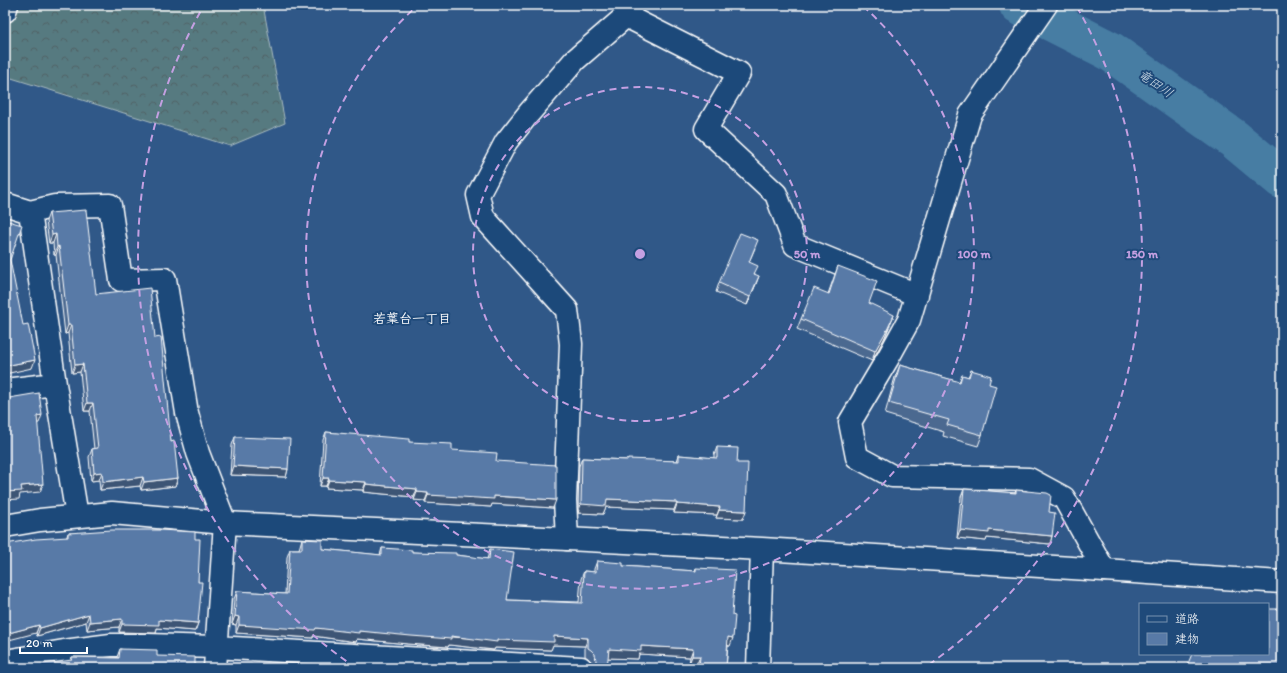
<svg xmlns="http://www.w3.org/2000/svg" width="1287" height="673" viewBox="0 0 1287 673" font-family="Itim,'Klee One',sans-serif">
	<style>
		.forest { fill: url(#forest-crowns); stroke: #aabcc0 }
		.lines { fill: none; stroke-linecap: round; stroke-linejoin: round }
		.river { stroke: #467da3; stroke-width: 40 }
		.minor-casing { stroke: #fff; stroke-width: 25 }
		.tertiary-casing { stroke: #fff; stroke-width: 25 }
		.minor { stroke: #1f4a7a; stroke-width: 22 }
		.tertiary { stroke: #1f4a7a; stroke-width: 22 }
		.wall { fill: #4c6990; stroke: #fff }
		.shaded-wall { fill: #3e5575; stroke: #fff }
		.building { fill: #587aa7; stroke: #fff }
		.ring { fill: none; stroke: #c4a0e2; stroke-width: 2; stroke-dasharray: 7 5 }
		.labels { text-anchor: middle; stroke-width: 4; stroke-linejoin: round; paint-order: stroke }
		.water-label { font-size: 13px; font-style: italic; fill: #d1dee8; stroke: #1f4a7a }
		.neighbourhood-label { font-size: 13px; font-weight: bold; fill: #fff; stroke: #1f4a7a }
		.centre { fill: #c4a0e2; stroke: #1f4a7a; stroke-width: 2 }
		.ring-label { font-size: 12px; text-anchor: middle; font-weight: bold; fill: #c4a0e2; stroke: #1f4a7a; stroke-width: 4; stroke-linejoin: round; paint-order: stroke }
	</style>
	<defs>
		<pattern id="forest-crowns" width="20" height="18" patternUnits="userSpaceOnUse"><rect width="20" height="18" fill="#567a80"/><path d="M2 6a3 3 0 1 1 6 0M12 15a3 3 0 1 1 6 0" fill="none" stroke="#516366"/></pattern>
	</defs>
	<rect width="100%" height="100%" fill="#305888"/>
	<filter id="ink" filterUnits="userSpaceOnUse"><feTurbulence type="fractalNoise" baseFrequency=".025" numOctaves="2"/><feDisplacementMap in="SourceGraphic" scale="8" xChannelSelector="R" yChannelSelector="G"/><feConvolveMatrix kernelMatrix="1 2 1 2 8 2 1 2 1" color-interpolation-filters="sRGB"/></filter>
	<g filter="url(#ink)">
		<!-- forest -->
		<path class="forest" d="M5 5H263L285 123 230 146 5 76Z"/>
		<g class="lines">
			<!-- river -->
			<path class="river" d="M1019 5 1110 51 1234 139 1282 179"/>
			<defs>
				<path id="minor" d="M1046 5 970 115 909 320 888 358 850 422 857 457 892 476 1029 479 1064 498 1104 570
					M5 11 7 5
					M626 16 739 73 706 129 776 194 795 245 917 295
					M5 204 30 212 55 206 110 205 121 280 165 279 187 413 198 453 225 523 215 668
					M30 212 55 384 77 516
					M5 390 55 384
					M567 539 565 500 571 344 567 310 483 217 478 195 506 142 529 113 575 60 626 16 632 5
					M5 663 11 660 64 651 111 645H147L215 647 581 668"/>
				<path id="tertiary" d="M5 526 40 520 112 513 225 523 567 539 762 549 1104 570 1282 582
					M758 668 762 549"/>
			</defs>
			<!-- minor casing -->
			<use href="#minor" class="minor-casing"/>
			<!-- tertiary casing -->
			<use href="#tertiary" class="tertiary-casing"/>
			<!-- minor -->
			<use href="#minor" class="minor"/>
			<!-- tertiary -->
			<use href="#tertiary" class="tertiary"/>
		</g>
		<!-- wall -->
		<path class="wall" d="M49 213 96 294 155 338 171 442 178 478 175 486 141 490 140 486 100 490 99 480 91 481 89 457 92 449H94L90 411H84L80 372 72 373 68 333 65 334 56 255H54L53 243H49L46 221Z
			M755 248 749 262 755 274 756 284 747 305 716 292 719 283Z
			M838 266 869 303 890 325 884 339 872 361 797 329 801 319 828 294Z
			M900 365 959 382 962 375 968 377 971 370 989 384 982 435 978 446 943 436 944 432 885 414 895 377Z
			M326 432 409 442 496 461 553 508 492 504 491 507 425 503V501L414 500V497L363 492V490L326 488V486H320L323 440Z
			M235 437 288 469 286 477 230 475 232 445Z
			M717 447 737 463 743 519 716 518 717 515 674 513V510L606 507 603 514 578 513 579 466 582 458 628 460 677 461 679 455 714 458V455Z
			M964 489 1015 493 1016 490 1049 512 1052 536 1050 544 987 538 986 541 957 538 961 497Z
			M68 533 195 539 198 582V623L195 631 157 628 156 633 119 632V627L87 630 86 622 37 636 36 633Z
			M302 539 322 549 380 555 382 548 412 552 456 555 487 559 490 549 507 600 579 602 581 579 584 571 594 572V569L597 561 623 566 695 571 696 568 730 646H728L726 668H697V664H689L690 657 639 654 638 659 608 658 593 668 592 662 588 658 585 656V646L553 645 551 650 495 648 494 650 449 645 448 647 408 644 357 639 356 642 313 636V638L236 633V625L232 624 234 599 237 591 285 594 287 557 290 549H299Z
			M120 649 157 656 71 660 72 657H117Z"/>
		<!-- shaded-wall -->
		<path class="shaded-wall" d="M56 234 53 243H49L52 235Z
			M59 246 56 255H54L57 247Z
			M759 276 756 284 747 305 750 297Z
			M894 315 884 339 872 361 875 351Z
			M68 325H71L68 333 65 334Z
			M35 360 32 368 5 374V366Z
			M83 364 80 372 72 373 75 365Z
			M87 403H93L90 411H84Z
			M42 415 39 423 34 424 37 416Z
			M233 466 288 469 286 477 230 475Z
			M102 472 99 480 91 481 94 473Z
			M143 477 140 486 100 490 103 482Z
			M178 478 175 486 141 490 144 482Z
			M323 478H329L326 486H320Z
			M329 480 366 482 363 490 326 488Z
			M43 484 40 492 20 494 19 499 5 500V492L21 486Z
			M366 484 417 489 414 497 363 492Z
			M417 492 428 493 425 501 414 500Z
			M428 495 494 496 556 500 553 508 492 504 491 507 425 503Z
			M607 499 677 502 674 510 606 507 603 514 578 513 581 504Z
			M677 504 720 507 717 515 674 513Z
			M719 510 746 511 743 519 716 518Z
			M960 530H989L1052 536 1050 544 987 538 986 541 957 538Z
			M89 614 86 622 37 636 40 628Z
			M235 616 239 617 236 625 232 624Z
			M122 619 119 627 87 630 90 622Z
			M159 620 198 623 195 631 157 628 156 633 119 632 122 624Z
			M39 625 36 633 5 641V634Z
			M239 625 316 628 497 640 554 636 588 638 585 646 553 645 551 650 495 648 494 650 449 645 448 647 408 644 357 639 356 642 313 636V638L236 633Z
			M728 637 733 638 730 646 725 645Z
			M641 646 693 649 690 657 639 654 638 659 606 658 609 649Z
			M692 656H700L697 664H689Z"/>
		<!-- building -->
		<path class="building" d="M86 210 96 294 150 288 155 338 161 337 171 442 174 441 178 478 144 482 143 477 103 482 102 472 94 473 92 449 98 448 93 403H87L83 364 75 365 71 325H68L59 246 57 247 56 234 52 235 49 213Z
			M5 220 22 225 10 260 23 325 28 324 35 360 5 366Z
			M740 233 758 240 749 262 758 266 754 274 759 276 750 297 719 283Z
			M838 266 877 281 869 303 894 315 888 328 875 351 801 319 814 288 829 294Z
			M900 365 960 382 962 375 969 377 971 370 991 376 989 384 996 386 982 435 947 425 949 420 889 403Z
			M39 393 42 415 37 416 43 484 21 486 22 491 5 492V401H10L9 398Z
			M326 432 409 439V442L452 444V450L497 453 496 461 556 465V500L494 496V499L428 495V493L417 492V489L366 484V482L329 480V478H323Z
			M235 437 290 439 288 469 233 466Z
			M717 447 738 448 737 463H748L746 511 719 510 720 507 677 504V502L607 499 606 506 581 504 582 458 628 460V459L679 461V455L717 458Z
			M964 489 1016 493V490L1047 493 1051 495 1049 512 1055 513 1052 536 989 530V533L960 530Z
			M112 530H160L195 532V539H200L198 582H202L198 623 159 620V625L122 624V619L90 622 89 614 40 628 39 625 5 634V544L36 539 68 537V533Z
			M302 539 322 540V549L382 555V548L412 550V552L456 553V555L489 559 490 549 514 552 507 600 582 603 584 571 596 572 597 561 623 563V566L696 571V568L735 570 732 615 735 616 733 638 728 637 726 668H699L700 656H692L693 649 641 646V651L609 649 607 668H593L594 667 596 661 595 654 591 650 588 648V638L554 636V642L497 640V642L451 636V639L411 636 359 631V633L316 628 315 630 239 625V617L235 616 237 591 287 594 290 549H302Z
			M1268 606H1269V609H1282V668H1186L1192 654H1268Z
			M120 649 157 650V656L195 657V668H14L72 660V657L119 658Z"/>
	</g>
	<!-- distance rings -->
	<g class="ring">
		<circle cx="640" cy="254" r="167"/>
		<path d="M863 6A334 334 0 1 1 417 6"/>
		<path d="M356 668A502 502 0 0 1 203 7M1077 7A502 502 0 0 1 924 668"/>
	</g>
	<g class="labels">
		<!-- water labels -->
		<g class="water-label">
			<text transform="translate(1156 83) rotate(35)" y="5">竜田川</text>
		</g>
		<!-- neighbourhood labels -->
		<g class="neighbourhood-label">
			<text x="412" y="323">若葉台一丁目</text>
		</g>
	</g>
	<circle cx="640" cy="254" r="6" class="centre"/>
	<g class="ring-label">
		<text x="807" y="258">50 m</text>
		<text x="974" y="258">100 m</text>
		<text x="1142" y="258">150 m</text>
	</g>
	<!-- margin -->
	<rect width="1287" height="673" fill="none" stroke="#1f4a7a" stroke-width="20"/>
	<rect x="10" y="10" width="1267" height="653" fill="none" stroke="#fff" stroke-width="1.5" filter="url(#ink)"/>
	<!-- legend -->
	<rect x="1139" y="603" width="130" height="52" fill="#1f4a7a" stroke="#7992af"/>
	<rect x="1147" y="616" width="20" height="6" fill="#1f4a7a" stroke="#7992af"/>
	<text x="1175" y="623" font-size="12" fill="#ffffff">道路</text>
	<rect x="1147" y="633" width="20" height="12" fill="#587aa7" stroke="#7992af"/>
	<text x="1175" y="643" font-size="12" fill="#ffffff">建物</text>
	<!-- scale -->
	<path d="M20 647v6h67v-6" fill="none" stroke="#ffffff" stroke-width="2"/>
	<text x="26" y="647" font-size="12" fill="#ffffff" stroke="#1f4a7a" stroke-width="3" paint-order="stroke">20 m</text>
</svg>
